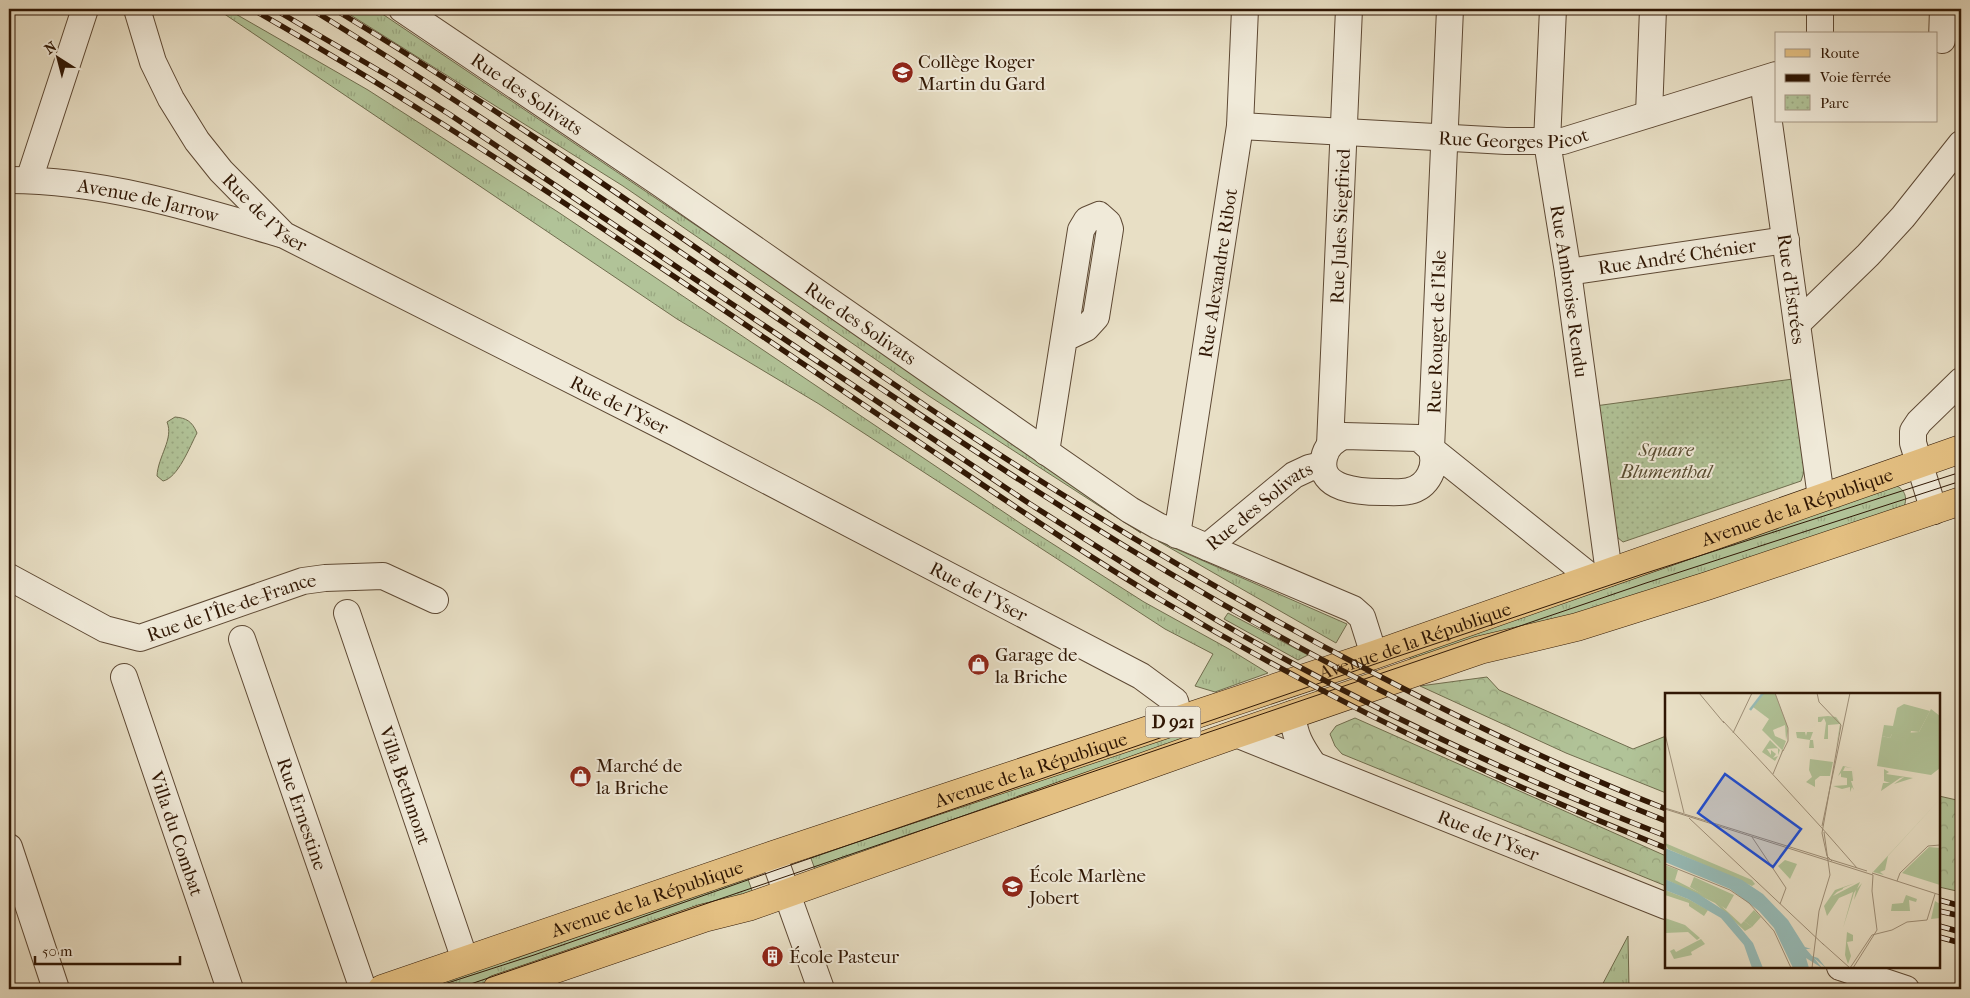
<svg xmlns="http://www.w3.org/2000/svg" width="1970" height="998" viewBox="0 0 1970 998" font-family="'IM FELL French Canon',serif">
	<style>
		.grass { fill: url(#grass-tufts); stroke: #706d4e }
		.forest { fill: url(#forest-crowns); stroke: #706d4e }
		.park { fill: url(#park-dots); stroke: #706d4e }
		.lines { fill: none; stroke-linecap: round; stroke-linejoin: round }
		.minor-casing { stroke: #5e4934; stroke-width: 28 }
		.major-casing { stroke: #301704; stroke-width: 29 }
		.minor { stroke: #f0ead9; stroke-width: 26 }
		.major { stroke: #e4c082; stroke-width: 28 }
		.tram { stroke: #301704; stroke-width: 1 }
		.rail-casing { stroke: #301704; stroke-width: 5.5 }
		.rail { stroke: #f0ead9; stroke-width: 4; stroke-dasharray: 11; stroke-linecap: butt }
		.labels { text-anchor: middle; stroke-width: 4; stroke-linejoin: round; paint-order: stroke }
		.shield { fill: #f0ead9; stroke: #6a5644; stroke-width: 1 }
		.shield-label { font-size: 18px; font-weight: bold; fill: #301704 }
		.poi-label { font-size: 19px; fill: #301704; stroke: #f0ead9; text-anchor: start }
		.street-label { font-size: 19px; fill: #301704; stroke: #f0ead9 }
		.park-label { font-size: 19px; font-style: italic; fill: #574b30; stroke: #f0ead9 }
		.inset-river { fill: none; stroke: #97bcb8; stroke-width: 2.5 }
		.inset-road { fill: none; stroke: #9e8f78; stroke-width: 1 }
		.view { fill: #1d4ed8; fill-opacity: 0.15; stroke: #1d4ed8; stroke-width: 2.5 }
		.inset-edge { fill: none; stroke: #301704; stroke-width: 2.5 }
	</style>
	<defs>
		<pattern id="grass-tufts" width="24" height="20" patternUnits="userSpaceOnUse" patternTransform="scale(1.25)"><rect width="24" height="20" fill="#b1c398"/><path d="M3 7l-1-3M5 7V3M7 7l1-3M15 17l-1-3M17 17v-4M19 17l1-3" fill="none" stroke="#99a781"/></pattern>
		<pattern id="forest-crowns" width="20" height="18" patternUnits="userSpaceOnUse" patternTransform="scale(1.25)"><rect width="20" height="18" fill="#b1c398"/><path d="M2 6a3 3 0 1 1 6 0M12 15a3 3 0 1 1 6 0" fill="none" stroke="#99a781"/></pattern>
		<pattern id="park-dots" width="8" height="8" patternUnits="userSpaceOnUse" patternTransform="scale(1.25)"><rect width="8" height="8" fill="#b1c398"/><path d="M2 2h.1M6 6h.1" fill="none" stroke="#99a781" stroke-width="1.8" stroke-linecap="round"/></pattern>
	</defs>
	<rect width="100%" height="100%" fill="#e8dfc5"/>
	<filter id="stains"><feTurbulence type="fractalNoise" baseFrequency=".004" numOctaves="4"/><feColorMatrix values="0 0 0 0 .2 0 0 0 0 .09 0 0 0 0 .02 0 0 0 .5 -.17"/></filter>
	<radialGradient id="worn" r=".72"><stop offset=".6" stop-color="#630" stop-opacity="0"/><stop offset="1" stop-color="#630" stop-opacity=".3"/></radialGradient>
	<!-- grass -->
	<path class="grass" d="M217 9H227L368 90 558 212 1023 525 1144 602 1229 649 1268 673 1215 692 1195 686 1213 654 1165 629 819 404 677 319Z
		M341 9H375L970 410 1141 533 929 396 623 186Z
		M1895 485C1906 490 1908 499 1903 509L1413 666 1407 650Z
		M1158 541 1347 624 1336 643Z
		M1228 613 1308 655 1298 660 1224 619Z
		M1195 721 1202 739 817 875 808 850Z
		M745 871 754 896 596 945 465 989H410Z
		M1628 936 1629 989H1599H1600Z"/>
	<!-- forest -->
	<path class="forest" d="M1487 677 1499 690 1633 749 1666 736V793L1566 753 1420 686Z
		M1355 718 1666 856V886L1342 754 1335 746 1330 734 1336 726Z
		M1939 796 1961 801V892L1939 887Z"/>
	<!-- park -->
	<path class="park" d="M1793 379 1806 465 1801 481 1623 542 1612 533 1595 406Z
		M175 417C186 418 192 421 197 433 190 446 178 478 163 481L157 476C158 456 174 439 167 422Z"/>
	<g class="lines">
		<defs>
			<g id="minor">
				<path id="s1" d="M137 9 153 62 171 99 197 141 221 171 284 235 676 433 1141 676 1175 701 1180 720"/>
				<path id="s2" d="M402 9 661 184 1130 510 1158 526 1207 547 1294 475 1309 468 1323 465"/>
				<path d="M1450 9 1431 449C1438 466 1428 487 1409 491 1401 493 1390 492 1382 492 1361 492 1317 490 1324 458 1326 447 1334 440 1344 436L1419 438 1431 449 1592 578"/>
				<path id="s3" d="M1553 9 1547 142 1568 272 1609 573"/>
				<path d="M1820 34V9"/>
				<path d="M1942 40 1943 9"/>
				<path id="s4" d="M1763 80 1821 497"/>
				<path d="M1649 114 1653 9"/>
				<path id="s5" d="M1240 126 1506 141H1563L1776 75"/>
				<path id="s6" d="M9 180C102 180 193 208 281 234"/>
				<path d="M29 180 85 9"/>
				<path id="s7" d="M1568 272 1786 240"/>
				<path d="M1798 323 1868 255 1903 217 1961 144"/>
				<path id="s8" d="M1330 445 1349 9"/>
				<path d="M1046 452 1081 230 1087 220 1099 215 1108 223 1110 229 1096 317 1086 328 1065 338"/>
				<path d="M1934 511 1913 443V431L1919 422 1961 381"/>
				<path id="s9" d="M1177 535 1240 126 1245 9"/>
				<path d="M1207 547 1353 609 1362 617 1374 655"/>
				<path id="s10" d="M9 577 105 629 140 638 303 581 325 578 383 576 435 600"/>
				<path id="s11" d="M347 613 465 960"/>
				<path id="s12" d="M242 639 363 989"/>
				<path id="s13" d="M124 677 230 989"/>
				<path d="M1293 714C1293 734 1302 748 1313 764"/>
				<path id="s14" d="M1236 734 1666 906"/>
				<path d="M9 847 56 989"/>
				<path d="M773 855 821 989"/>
				<path d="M1840 967 1906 989"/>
			</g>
			<g id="major">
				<path id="s15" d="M382 989 773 855 1374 655 1961 449"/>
				<path d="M497 989 704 918 748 907 1236 734 1480 650 1577 627 1707 586 1961 501"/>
			</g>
		</defs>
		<!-- minor casing -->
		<use href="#minor" class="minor-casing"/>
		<!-- major casing -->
		<use href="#major" class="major-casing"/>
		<!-- minor -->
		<use href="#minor" class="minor"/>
		<!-- major -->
		<use href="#major" class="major"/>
		<!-- tram -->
		<path class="tram" d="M429 989 534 955 779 869 1384 661 1643 574 1961 472
			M456 989 1646 583 1961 481"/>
		<defs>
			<path id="rail" d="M252 9C475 136 685 285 898 428 985 486 1071 546 1161 600 1323 697 1492 779 1666 848
				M274 9 390 77 449 114 1030 504C1116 559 1202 614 1292 663 1413 729 1538 786 1666 836
				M311 9C560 162 794 336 1040 493 1238 620 1447 734 1666 821
				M334 9C551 140 754 292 965 432 1100 521 1239 603 1383 678 1475 726 1569 771 1666 809
				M1939 900 1961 906
				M1939 911 1961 916
				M1939 926 1961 932
				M1939 937 1961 943"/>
		</defs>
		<!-- rail casing -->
		<use href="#rail" class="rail-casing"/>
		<!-- rail -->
		<use href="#rail" class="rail"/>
	</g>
	<!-- icons -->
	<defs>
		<symbol id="school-disc" viewBox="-11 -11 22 22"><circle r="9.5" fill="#8f2418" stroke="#f0ead9"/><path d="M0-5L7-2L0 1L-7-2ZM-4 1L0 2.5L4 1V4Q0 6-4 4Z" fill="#fff"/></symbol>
		<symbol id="shop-disc" viewBox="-11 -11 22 22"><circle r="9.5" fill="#8f2418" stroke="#f0ead9"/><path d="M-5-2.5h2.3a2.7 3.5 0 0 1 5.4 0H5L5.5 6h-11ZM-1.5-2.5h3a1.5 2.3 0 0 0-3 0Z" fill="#fff"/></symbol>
		<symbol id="building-disc" viewBox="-11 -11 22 22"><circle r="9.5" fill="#8f2418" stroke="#f0ead9"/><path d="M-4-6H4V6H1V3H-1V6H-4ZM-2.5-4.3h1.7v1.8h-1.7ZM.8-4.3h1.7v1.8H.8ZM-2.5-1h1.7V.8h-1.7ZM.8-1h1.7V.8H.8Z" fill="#fff"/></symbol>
	</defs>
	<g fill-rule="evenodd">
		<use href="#school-disc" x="890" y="60" width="25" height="25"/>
		<use href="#shop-disc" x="966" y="652" width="25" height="25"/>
		<use href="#shop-disc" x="568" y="764" width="25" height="25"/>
		<use href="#school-disc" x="1000" y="874" width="25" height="25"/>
		<use href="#building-disc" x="760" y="944" width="25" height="25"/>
	</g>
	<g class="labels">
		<!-- shield labels -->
		<rect class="shield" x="1145.5" y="706.5" width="55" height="31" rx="4"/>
		<g class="shield-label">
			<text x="1173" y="728">D 921</text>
		</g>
		<!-- poi labels -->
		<g class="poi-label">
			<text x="918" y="68">Collège Roger<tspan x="918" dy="22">Martin du Gard</tspan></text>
			<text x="995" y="661">Garage de<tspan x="995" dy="22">la Briche</tspan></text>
			<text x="596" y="772">Marché de<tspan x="596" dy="22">la Briche</tspan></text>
			<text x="1029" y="882">École Marlène<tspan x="1029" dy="22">Jobert</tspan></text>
			<text x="789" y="963">École Pasteur</text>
		</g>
		<!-- street labels -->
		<g class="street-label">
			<text dy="7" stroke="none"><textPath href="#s2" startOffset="151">Rue des Solivats</textPath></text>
			<text dy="7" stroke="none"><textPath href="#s5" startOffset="274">Rue Georges Picot</textPath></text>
			<text dy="7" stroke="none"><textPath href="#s6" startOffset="141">Avenue de Jarrow</textPath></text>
			<text dy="7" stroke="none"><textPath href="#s1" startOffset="245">Rue de l'Yser</textPath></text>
			<text dy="7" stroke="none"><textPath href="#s8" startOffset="219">Rue Jules Siegfried</textPath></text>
			<text dy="7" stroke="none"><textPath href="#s7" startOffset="110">Rue André Chénier</textPath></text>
			<text dy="7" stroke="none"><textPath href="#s9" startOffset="265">Rue Alexandre Ribot</textPath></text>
			<text dy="7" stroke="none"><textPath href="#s4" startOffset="211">Rue d'Estrées</textPath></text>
			<text dy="7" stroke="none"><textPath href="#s3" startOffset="284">Rue Ambroise Rendu</textPath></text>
			<text dy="7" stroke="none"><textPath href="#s2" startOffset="556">Rue des Solivats</textPath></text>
			<text transform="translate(1436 332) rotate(-88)" y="7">Rue Rouget de l'Isle</text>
			<text dy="7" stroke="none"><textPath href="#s1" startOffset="650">Rue de l'Yser</textPath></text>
			<text dy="7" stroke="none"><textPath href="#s2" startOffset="1036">Rue des Solivats</textPath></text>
			<text dy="7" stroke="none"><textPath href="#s15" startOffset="1495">Avenue de la République</textPath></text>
			<text dy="7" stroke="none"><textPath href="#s1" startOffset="1055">Rue de l'Yser</textPath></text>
			<text dy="7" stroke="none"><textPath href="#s10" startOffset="242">Rue de l'Île-de-France</textPath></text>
			<text dy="7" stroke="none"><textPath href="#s15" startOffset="1090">Avenue de la République</textPath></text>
			<text dy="7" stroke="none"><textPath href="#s15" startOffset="685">Avenue de la République</textPath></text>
			<text dy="7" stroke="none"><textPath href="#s11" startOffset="182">Villa Bethmont</textPath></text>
			<text dy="7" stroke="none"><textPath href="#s12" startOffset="185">Rue Ernestine</textPath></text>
			<text dy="7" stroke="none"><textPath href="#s13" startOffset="165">Villa du Combat</textPath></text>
			<text dy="7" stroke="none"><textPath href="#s14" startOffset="272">Rue de l'Yser</textPath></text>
			<text dy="7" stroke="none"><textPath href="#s15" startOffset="280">Avenue de la République</textPath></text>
		</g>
		<!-- park labels -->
		<g class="park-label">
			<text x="1666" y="456">Square<tspan x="1666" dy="22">Blumenthal</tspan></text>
		</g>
	</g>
	<!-- overview -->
	<g transform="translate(1665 693)">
		<rect width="275" height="275" fill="#e8dfc5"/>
		<path d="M98 0H110L122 32 123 38 121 47 120 32 108 37 110 43 121 48 115 64 117 57 97 37 104 26 88 14ZM163 23 171 24 176 31 171 55 175 31 163 32V46H159L161 30 159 25 156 29H153V24ZM131 39H140L141 43 142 39H148L145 47H148L149 55H144L145 47 132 45ZM105 47 115 57 113 62V55L102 56 106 62V57L111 61 108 65 113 63 110 68 97 59ZM178 73 187 75 180 74 178 78H187L188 87 189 73 188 88H186L189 97 187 94 185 99V94L177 96 168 93 182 92V85L176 84V80L173 83ZM219 76 224 79 221 81 248 85 229 91 239 84 235 85 216 98 218 90H225L219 88ZM275 106 223 163 220 177 215 179 219 182 208 179ZM120 167 132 171 125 186 113 173ZM195 189 192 196 197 190 189 207 191 197 189 200 178 235 188 199 174 205 162 223 159 213 170 197 190 190 178 195V196L172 199 168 203ZM182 239 188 242V248L182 249 186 263 183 271 180 262Z" fill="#b1c398"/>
		<path d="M266 16 275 23V75L266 82 212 73 217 43 225 45 227 41 254 39ZM89 217 96 224 87 234 79 228Z" fill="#b1c398"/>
		<path d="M0 150 87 187 90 191 87 193 3 156ZM0 172 13 177 10 187 51 208 76 231 79 228 87 234 80 238 50 210 0 186ZM0 197 23 206 43 217 39 223 24 213V210L0 202ZM241 202 252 206 251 209 244 207 245 218H226L227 211 238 210ZM270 208 275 211V225L266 226ZM36 246 40 251 26 259 27 262 9 266 5 258 9 256 11 259Z" fill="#b1c398"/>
		<path d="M239 11 265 18 254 39 246 38 244 47 227 41 225 45 217 43 219 32 228 33 232 15ZM145 66 168 69 165 83H155L150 87V94L141 89 147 84 144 77ZM264 154 275 155V192L237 180ZM29 184 69 202 61 216 25 194ZM0 225 20 232 35 245 32 247 23 239 0 240Z" fill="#b1c398"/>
		<path d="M0 155 77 187 98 201 123 227 140 254 146 256H141L147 263 153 265 161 275 149 265 157 275 141 265 144 275H128L109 235 94 218 65 196 0 169ZM0 186 32 200 63 220 88 250 98 275H87L79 252 56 225 23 206 0 197Z" fill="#97bcb8"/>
		<path class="inset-river" d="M85 17 98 0"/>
		<path class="inset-road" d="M34 0 59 30M110 0 123 35V48L118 58M152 0 154 9 176 32 157 140 162 163 167 168M58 28 102 75M68 40 87 0M0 41 19 120M101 74 156 134M108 81 118 57M0 115 202 178M0 116 208 182 207 198 212 237 188 275M24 125 159 252M157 133 185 0M156 134 192 175M87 144 121 195 115 211M0 171 65 197 84 210 109 238 126 275M207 180 275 202M232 188 235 180 263 153 275 152M157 250 185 275M147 275 154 218 165 182 159 139M185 275 207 242 227 237 242 229 262 227 270 201"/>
		<path class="view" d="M60 81 136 136 108 174 33 120Z"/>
		<rect width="275" height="275" class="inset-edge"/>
	</g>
	<!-- margin -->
	<rect width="1970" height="998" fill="none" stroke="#e8dfc5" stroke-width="30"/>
	<rect x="10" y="10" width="1950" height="978" fill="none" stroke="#301704" stroke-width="2.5"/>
	<rect x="15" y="15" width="1940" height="968" fill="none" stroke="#301704"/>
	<!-- legend -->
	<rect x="1775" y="32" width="162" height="90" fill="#f0ead9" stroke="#a39684"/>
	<rect x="1785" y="49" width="25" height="8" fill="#e4c082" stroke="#a39684"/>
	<text x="1820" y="58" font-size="15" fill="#301704">Route</text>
	<rect x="1785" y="74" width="25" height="8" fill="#301704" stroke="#a39684"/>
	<text x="1820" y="82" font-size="15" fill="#301704">Voie ferrée</text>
	<rect x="1785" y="95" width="25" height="15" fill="url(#park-dots)" stroke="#a39684"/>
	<text x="1820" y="108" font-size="15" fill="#301704">Parc</text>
	<!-- north arrow -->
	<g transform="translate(58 58) rotate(324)" stroke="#f0ead9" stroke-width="4" paint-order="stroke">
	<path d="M0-4L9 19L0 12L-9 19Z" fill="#301704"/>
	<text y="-8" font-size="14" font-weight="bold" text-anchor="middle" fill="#301704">N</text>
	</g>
	<!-- scale -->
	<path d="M35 956v8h145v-8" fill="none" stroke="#301704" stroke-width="2.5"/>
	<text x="42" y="956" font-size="15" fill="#301704" stroke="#f0ead9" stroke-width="4" paint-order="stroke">50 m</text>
	<rect width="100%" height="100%" filter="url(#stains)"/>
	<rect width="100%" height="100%" fill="url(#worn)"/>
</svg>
